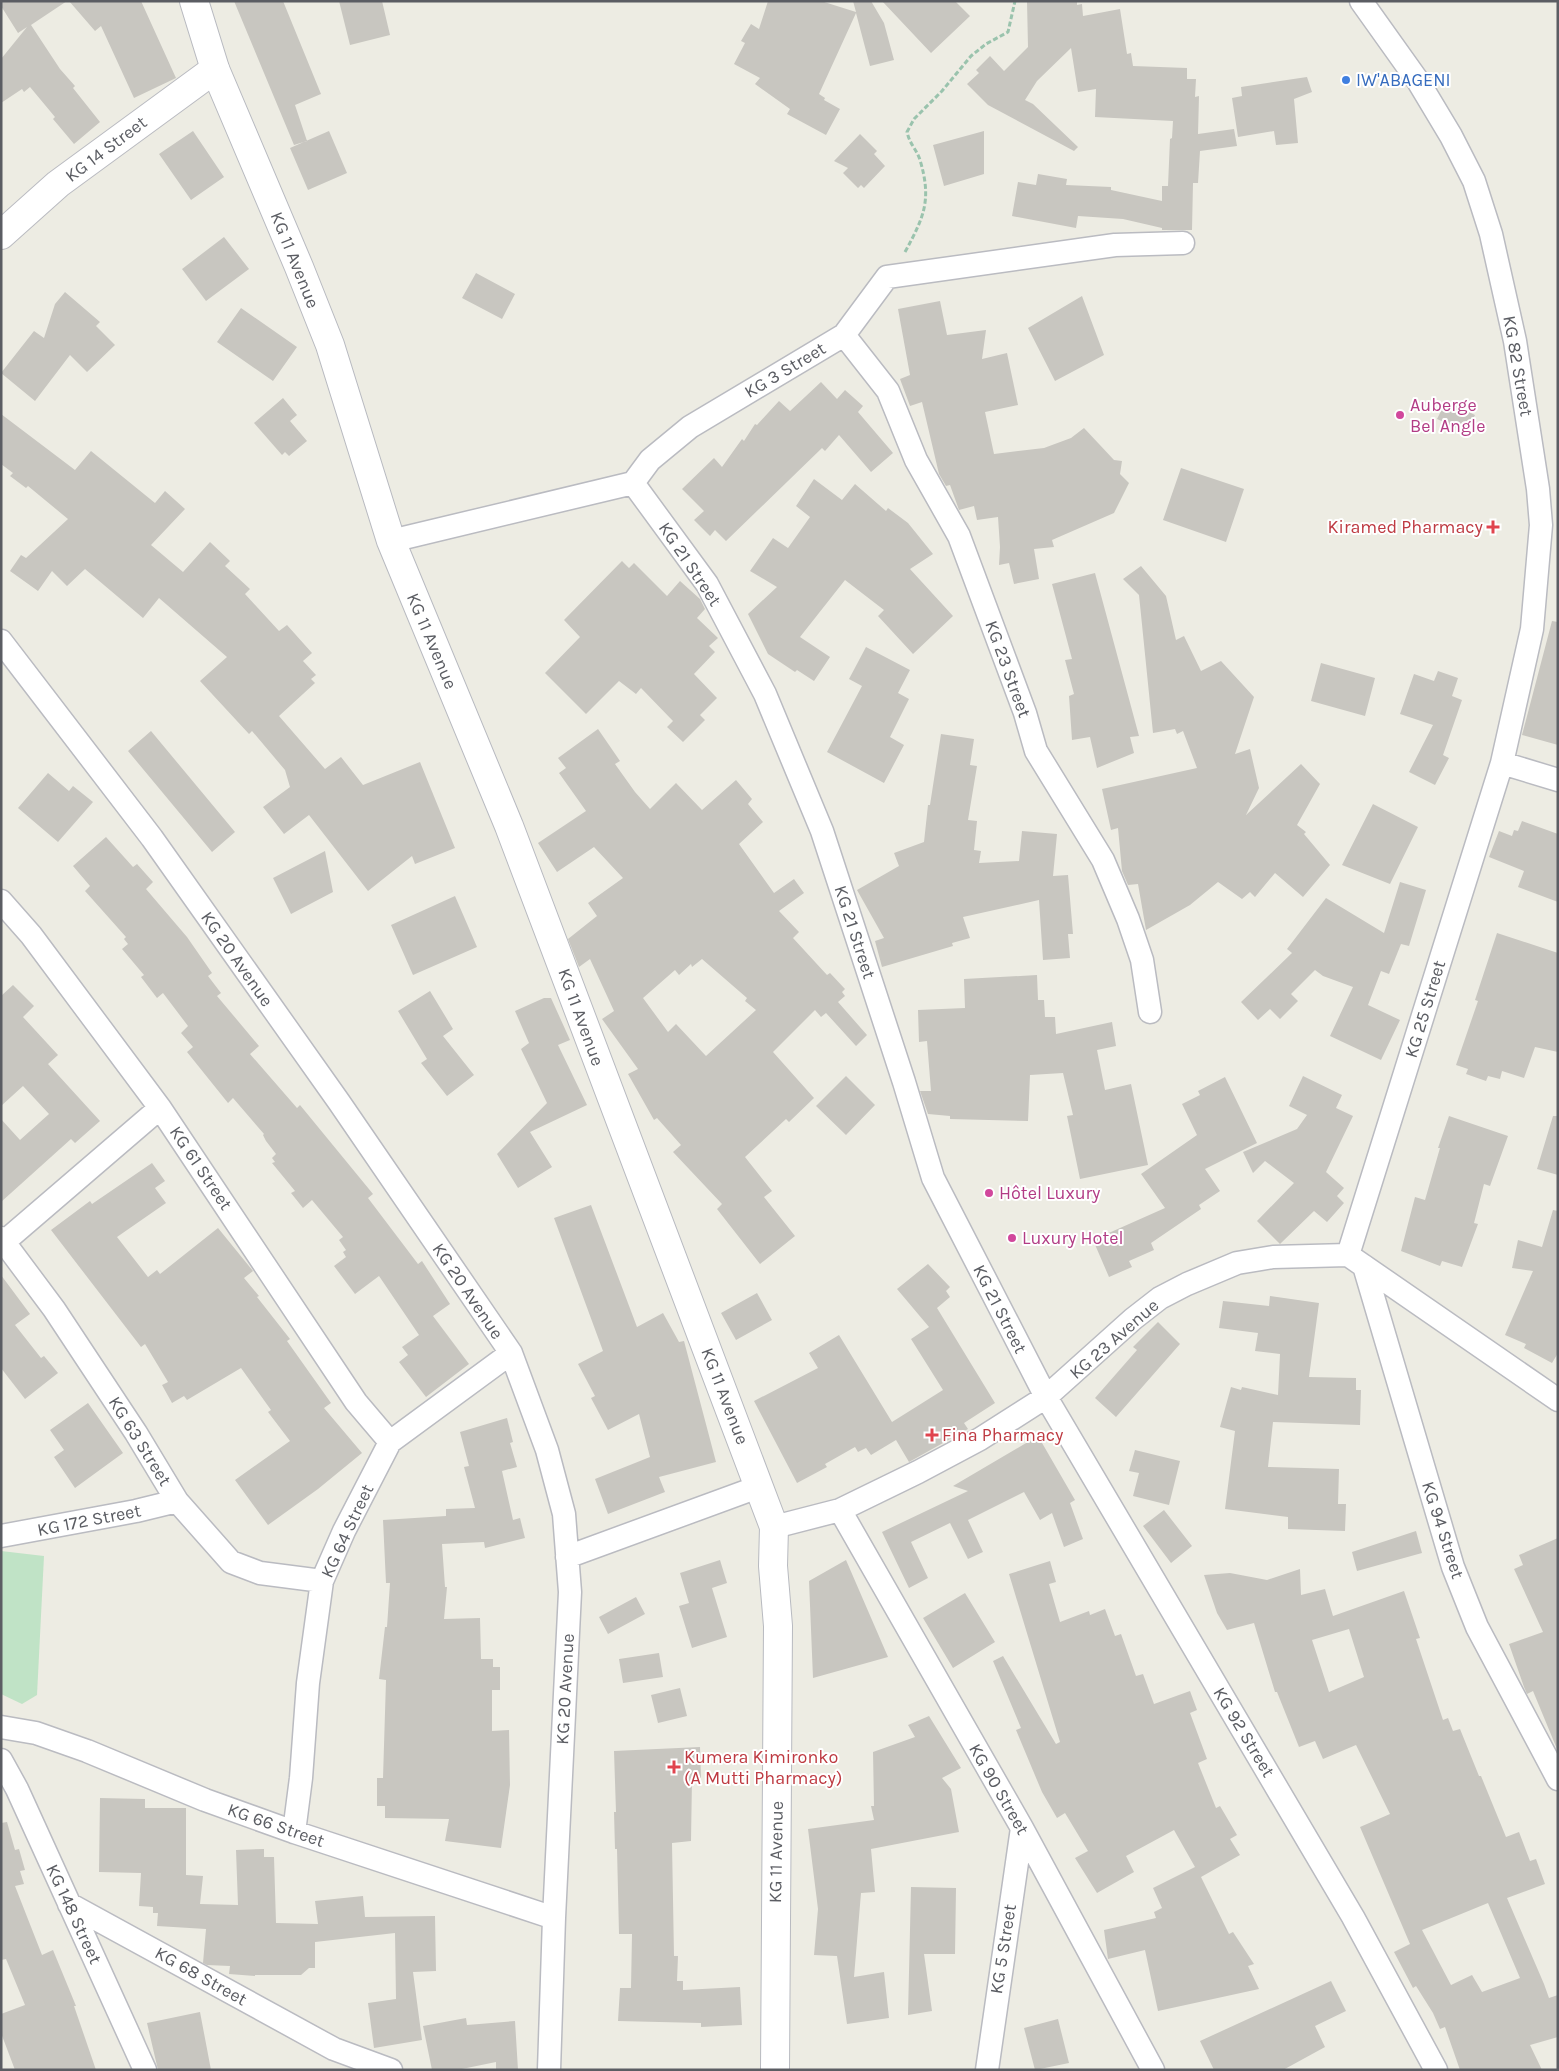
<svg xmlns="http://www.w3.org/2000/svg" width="1559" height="2071" viewBox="0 0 1559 2071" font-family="Karla,sans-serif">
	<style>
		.grass { fill: #c0e3c6 }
		.building { fill: #c8c6c0; fill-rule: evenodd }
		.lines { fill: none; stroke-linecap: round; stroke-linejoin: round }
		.minor-casing { stroke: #babbc1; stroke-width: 25 }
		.tertiary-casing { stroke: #babbc1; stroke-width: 30 }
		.secondary-casing { stroke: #b8bac0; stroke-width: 30 }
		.path { stroke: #9ac3ad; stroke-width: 3; stroke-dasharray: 5 2.5; stroke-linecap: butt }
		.minor { stroke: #fff; stroke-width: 22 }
		.tertiary { stroke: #fff; stroke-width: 28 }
		.secondary { stroke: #fff; stroke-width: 28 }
		.shop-dot { fill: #3f7fe0; stroke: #fff; stroke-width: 2 }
		.hotel-dot { fill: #d1479c; stroke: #fff; stroke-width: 2 }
		.health-dot { fill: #e0444e; stroke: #fff; stroke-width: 2 }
		.labels { text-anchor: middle; stroke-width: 4; stroke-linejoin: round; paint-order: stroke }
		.shop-label { font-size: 18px; fill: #366cbe; stroke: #fff; text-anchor: start }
		.street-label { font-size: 18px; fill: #5b5d63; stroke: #fff }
		.hotel-label { font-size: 18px; fill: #b23c85; stroke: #fff; text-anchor: start }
		.health-label { font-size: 18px; fill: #be3a42; stroke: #fff; text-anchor: start }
	</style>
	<rect width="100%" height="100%" fill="#edece3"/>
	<!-- grass -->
	<path class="grass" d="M1 1551 44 1556 37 1695 22 1704 1 1694Z"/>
	<!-- building -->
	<path class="building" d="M1 1H67L31 25 60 69 75 86 73 88 100 122 74 144 53 119 55 117 30 87 24 92 22 89 1 103V59L27 27 18 33 1 6Z
		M69 1H141L176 78 134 98 101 26 95 31Z
		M234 1H283L321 94 295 105 307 141 294 145Z
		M339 1H382L390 35 350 45Z
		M768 1H821L856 12 853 1H871L884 23 894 60 870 66 856 13 819 94 825 98 824 100 840 109 826 135 787 114 790 109 755 84 760 78 734 64 745 43 741 41 751 24 759 29Z
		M882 1H955L970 16 931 53Z
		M1027 1H1077V5L1082 4 1083 16 1120 9 1127 54 1131 53 1133 66 1187 68V79H1196L1195 97 1199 96 1198 134 1234 129 1237 146 1200 151 1198 183H1193L1192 230H1162V228L1123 219 1078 216 1076 228 1012 216 1018 182 1036 185 1038 174 1067 179 1066 185 1111 187V190L1162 201V186H1168L1170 139 1172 138 1173 121 1095 117 1096 89 1078 92 1071 48 1037 81 1025 100 1033 104 1078 147 1074 151 988 105 967 84 979 73 976 70 990 56 1004 71 1028 47Z
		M1307 77 1312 92 1294 99 1298 143 1276 145 1274 131 1238 137 1232 98 1242 96 1241 87Z
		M193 131 224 177 191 200 159 154Z
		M329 131 347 173 308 190 290 148Z
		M984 131V174L944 186 933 145Z
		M860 134 877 151 874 154 885 166 864 188 861 185 858 188 843 173 848 168 834 161Z
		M224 237 249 269 206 301 182 269Z
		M476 273 515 294 502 319 462 298Z
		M65 292 100 322 96 326 115 345 87 372 70 355 35 401 1 373 34 331 44 338 55 304Z
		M1082 296 1104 355 1055 381 1028 328Z
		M940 301 947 335 986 330 982 359 1007 353 1018 405 985 412 994 454 1044 448 1071 438 1084 428 1114 460 1122 461 1120 474 1129 483 1114 513 1052 540 1054 547 1034 549 1039 579 1014 584 1009 563 999 565 1000 547 998 517 977 520 974 506 959 510 950 485 946 486 939 474 922 402 910 406 900 379 910 375 898 309Z
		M241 308 297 347 273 381 217 342Z
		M821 382 837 399 845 390 863 406 858 412 893 453 871 472 839 435 825 451 822 448 726 541 715 530 710 536 694 520 704 511 682 489 714 458 722 467 742 439 744 441 755 424 757 425 779 401 790 411Z
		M283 398 297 415 290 421 307 441 289 456 285 452 282 455 254 423Z
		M1446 401 1475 415 1466 432 1437 419Z
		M1 414 75 470 91 451 155 503 165 491 185 509 151 545 183 572 210 542 230 561 225 566 250 589 245 594 279 631 287 625 312 653 303 661 316 675 311 679 315 683 279 716 325 769 341 757 363 785 420 762 455 848 415 864 412 856 368 891 309 815 284 834 263 807 290 787 285 770 252 731 249 734 200 681 227 657 159 598 143 618 85 569 67 586 52 571 38 591 10 571 21 555 26 558 68 519 28 486 26 488 10 476 13 473 1 464Z
		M1181 468 1244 489 1226 542 1163 520Z
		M814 479 842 500 855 484 886 511 888 508 908 523 933 554 910 569 953 616 913 654 878 616 884 610 845 580 800 637 830 657 814 681 797 670 795 672 768 654 748 614 777 587 750 571 773 538 788 548 810 517 796 506Z
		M622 561 629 568 634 563 667 596 680 581 700 599 705 609 697 618 718 638 709 646 715 652 694 674 717 698 700 715 705 720 683 742 667 727 673 721 641 688 636 694 619 681 586 714 545 673 580 637 564 620Z
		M1141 566 1166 596 1176 640 1184 636 1201 671 1221 661 1254 697 1235 754 1250 749 1259 788 1246 815 1301 764 1320 784 1297 825 1306 832 1304 834 1330 865 1303 897 1275 873 1255 897 1250 892 1242 899 1218 882 1190 905 1146 930 1138 884 1128 885 1122 871 1118 828 1111 830 1102 789 1197 768 1183 731 1177 734 1175 729 1153 733 1139 595 1123 579Z
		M1095 573 1139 736 1130 737 1134 753 1097 768 1090 737 1072 740 1069 696 1074 694 1065 660 1072 659 1052 584Z
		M1552 621 1558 622V745L1522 735Z
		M866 647 910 670 898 693 909 699 890 737 904 745 884 783 827 752 862 686 849 679Z
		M1321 663 1375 678 1365 716 1311 701Z
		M1438 671 1458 678 1452 696 1462 700 1443 755 1449 758 1435 785 1409 772 1433 725 1400 714 1414 674 1434 681Z
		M598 729 620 761 615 764 635 792 650 809 676 783 702 810 736 780 752 799 748 804 763 822 739 844 774 893 794 879 804 893 779 911 799 932 793 938 827 975 830 973 845 989 842 992 845 996 838 1002 867 1035 856 1046 826 1013 821 1017 815 1010 773 1052 814 1098 789 1122 786 1119 745 1157 772 1191 764 1197 795 1236 760 1264 717 1209 722 1204 673 1152 681 1145 657 1118 654 1120 628 1074 638 1069 602 1019 614 1011 590 959 579 967 568 939 597 916 588 903 623 878 594 847 557 872 538 843 586 811 559 773 566 768 558 758ZM702 959 747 998 745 1001 756 1010 706 1056 676 1024 668 1032 643 998 675 970 679 975 691 964 692 967Z
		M151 731 235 832 212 852 128 751Z
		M941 734 974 739 970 765 977 766 968 820 977 821 974 850 981 851 979 863 1019 861 1022 831 1057 834 1053 876 1068 875 1073 934H1068L1070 958 1043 960 1039 900 963 917 970 938 952 943 953 946 882 967 875 941 884 938 857 890 899 866 894 853 924 842 928 805H930Z
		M48 773 69 791 73 786 93 802 58 842 18 808Z
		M1373 804 1418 827 1390 884 1342 865Z
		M1522 821 1558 834V902L1518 887 1524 871 1489 857 1499 831 1512 836 1514 830 1518 831Z
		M106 837 133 867 137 864 153 882 146 889 187 937 212 973 208 976 221 993 217 996 259 1046 250 1054 297 1108 300 1105 373 1194 368 1198 418 1264 422 1261 450 1304 433 1316 469 1364 426 1397 399 1362 408 1355 402 1347 419 1335 379 1276 355 1294 334 1266 346 1257 343 1252 346 1250 339 1240 343 1237 312 1200 303 1208 291 1193 295 1191 272 1163 275 1162 272 1158 276 1154 266 1141 263 1135 264 1134 233 1098 228 1103 187 1052 193 1047 181 1033 188 1026 163 993 157 998 141 977 144 975 122 949 128 944 124 939 126 937 85 891 90 886 73 866Z
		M325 851 333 892 291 914 273 878Z
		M1400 882 1426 890 1409 946 1401 944 1389 974 1381 971 1368 1005 1400 1020 1381 1060 1330 1036 1353 987 1323 976 1315 970 1291 994 1298 1001 1280 1019 1270 1009 1258 1020 1241 1002 1292 953 1287 949 1326 898 1384 933Z
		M455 896 477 947 413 975 391 925Z
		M1497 933 1558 953V1052L1535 1047 1524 1078 1502 1071 1500 1079 1488 1076 1486 1081 1466 1074 1468 1069 1456 1065 1478 1001 1475 1000Z
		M1037 975 1038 1000H1044L1045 1017H1055L1056 1034 1112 1022 1116 1046 1097 1050 1105 1090 1131 1084 1148 1165 1080 1179 1067 1116 1073 1115 1063 1073 1030 1075 1028 1121 950 1119V1116L928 1114 920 1091H931L927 1041 919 1042 918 1010 965 1008 964 979Z
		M13 985 34 1006 23 1017 58 1055 48 1064 100 1121 75 1143 71 1139 1 1202V1119L20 1140 49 1114 23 1086 1 1106V996Z
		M430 991 453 1029 443 1036 474 1075 447 1096 421 1063 427 1059 398 1011Z
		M544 998H551L570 1040 558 1045 587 1105 530 1132 552 1167 518 1188 497 1154 547 1103 521 1049 529 1043 515 1011Z
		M846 1076 875 1105 846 1135 816 1106Z
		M1303 1076 1342 1095 1336 1108 1353 1116 1326 1172 1344 1188 1337 1196 1344 1203 1327 1222 1314 1211 1280 1244 1257 1221 1294 1183 1265 1161 1253 1173 1243 1152 1297 1129 1307 1115 1289 1106Z
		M1225 1077 1257 1143 1205 1169 1220 1191 1199 1205 1201 1209 1151 1243 1154 1250 1129 1261 1132 1267 1109 1277 1093 1240 1165 1208 1141 1174 1197 1135 1182 1104 1200 1095 1198 1091Z
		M1449 1116 1508 1136 1490 1186 1484 1184 1474 1223 1478 1224 1462 1267 1442 1261 1440 1266 1401 1251 1415 1197 1425 1200 1440 1148H1438Z
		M1553 1116H1558V1175L1537 1169Z
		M152 1163 165 1181 155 1188 166 1203 117 1237 148 1277 157 1270 160 1274 218 1228 253 1271 244 1278 259 1296 257 1297 290 1339 287 1341 331 1403 324 1408 362 1453 318 1489 268 1525 235 1480 290 1441 268 1412 271 1410 241 1368 187 1400 184 1396 172 1403 162 1385 168 1382 145 1344 141 1347 51 1230 90 1201 92 1204Z
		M591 1205 637 1327 663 1313 679 1342 684 1341 716 1462 659 1477 665 1492 608 1514 595 1479 650 1457 639 1414 608 1430 591 1398 595 1396 578 1364 603 1351 554 1218Z
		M1553 1210 1558 1211V1353L1552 1363 1524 1348 1526 1344 1505 1335 1533 1271 1512 1268 1518 1240 1542 1247Z
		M928 1264 950 1287 946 1291 950 1297 937 1308 995 1403 964 1423 968 1429 909 1462 896 1440 871 1455 866 1448 858 1452 855 1447 825 1464 827 1467 797 1483 754 1401 818 1368 809 1353 839 1335 892 1422 943 1390 911 1339 929 1327 897 1289Z
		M1 1275 30 1314 15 1325 41 1358 44 1356 58 1373 25 1399 1 1368Z
		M757 1293 772 1320 736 1340 721 1313Z
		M1270 1296 1319 1303 1309 1377 1356 1378V1390H1361L1360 1425 1273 1422 1268 1467 1339 1469 1338 1504H1346L1345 1531 1288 1529V1517L1225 1509 1235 1431 1220 1427 1231 1387 1241 1390 1242 1387 1278 1395 1280 1354 1255 1351 1258 1333 1219 1328 1223 1301 1269 1306Z
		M1158 1322 1180 1344 1116 1417 1095 1398 1137 1350 1133 1347Z
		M88 1403 123 1453 75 1488 54 1457 64 1450 50 1430Z
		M507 1418 513 1442 510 1443 517 1467 502 1471 513 1520 520 1518 525 1538 485 1548 484 1542 442 1544 445 1587H447L444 1619 480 1618 481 1659H493V1667H500V1690H492V1731L509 1730 510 1785 501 1848 445 1841 449 1819 385 1818V1806H377V1778H383L386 1680 379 1679 385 1627H387L390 1583H386L383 1520 446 1516V1509L475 1508 464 1467 469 1466 460 1432Z
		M1038 1436 1075 1500 1070 1503 1083 1539 1064 1547 1052 1513 1040 1520 1024 1492 968 1520 983 1552 968 1559 950 1523 911 1542 928 1578 909 1588 882 1532 968 1491 953 1486Z
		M1135 1450 1180 1461 1169 1505 1133 1496 1139 1473 1129 1471Z
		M1164 1510 1192 1546 1171 1563 1143 1526Z
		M1416 1531 1422 1553 1357 1571 1352 1552Z
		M1558 1538V1749H1557L1533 1691 1527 1694 1524 1687 1509 1644 1543 1632 1514 1569 1523 1565 1519 1555Z
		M720 1560 727 1583 712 1588 727 1637 692 1648 679 1606 689 1603 680 1573Z
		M846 1560 888 1657 813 1678 809 1581Z
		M1050 1561 1056 1582 1049 1584 1060 1622 1089 1611 1090 1615 1105 1609 1115 1636 1121 1634 1136 1676 1143 1674 1154 1704 1190 1691 1197 1710 1190 1713 1207 1759 1198 1763 1216 1808 1220 1806 1237 1835 1230 1839 1240 1855 1201 1877 1229 1934 1233 1932 1254 1964 1248 1966 1259 1989 1158 2011 1145 1950 1108 1959 1104 1930 1156 1918 1154 1912 1162 1908 1153 1888 1195 1867 1174 1830 1126 1856 1134 1872 1097 1893 1075 1858 1088 1851 1065 1813 1057 1818 1042 1792 1016 1730 1021 1728 993 1661 1003 1656 1056 1744 1060 1742 1009 1574Z
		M1300 1569 1301 1595 1325 1589 1333 1616 1404 1591 1420 1638 1416 1639 1443 1720 1448 1718 1453 1731 1460 1729 1479 1776H1481L1506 1837 1519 1832 1530 1861 1536 1859 1545 1884 1507 1898 1544 1984 1549 1998 1558 1995V2037L1530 2045 1542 2070H1460L1445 2027 1440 2029 1433 2013 1416 1986 1413 1988 1394 1952 1410 1944 1360 1827 1390 1814 1356 1745 1323 1759 1315 1741 1299 1747 1277 1692H1275L1254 1623 1227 1630 1217 1613 1204 1575 1230 1573 1267 1580ZM1349 1629 1364 1677 1329 1692 1312 1640ZM1488 1903 1520 1978 1482 1992 1472 1975 1451 1985 1422 1930Z
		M965 1593 995 1642 953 1668 923 1618Z
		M636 1597 645 1614 608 1634 599 1617Z
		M659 1653 663 1677 623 1683 619 1659Z
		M680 1688 687 1716 658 1723 651 1695Z
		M929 1716 961 1768 942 1778 951 1789 959 1832 871 1849 875 1892 861 1893 854 1977 884 1972 889 2018 847 2024 837 1956 814 1955 818 1909 808 1829 874 1820 871 1806H874L873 1752 915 1737 908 1725Z
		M700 1747 701 1778H692L691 1841 672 1843 674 1956H678L677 1981H683V1990L740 1987 742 2025 701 2027V2023L618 2021 620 1988H631L632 1934H619L617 1849H615L614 1812H616L614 1751Z
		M100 1798 145 1799V1808H186V1875L203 1876 200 1904 238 1905 236 1850 264 1849V1857H274L276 1923 318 1924 315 1901 363 1896 365 1917 435 1916 436 1971 413 1972 422 2040 374 2048 368 2003 396 1999 395 1933 315 1942V1968H309L301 1975H255V1976L229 1974 230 1966 207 1965 203 1963 206 1929 157 1926 158 1913H153V1907L139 1906 141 1873 99 1872Z
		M7 1822 15 1850 19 1849 25 1870 20 1871 24 1884 15 1886 42 1955 53 1950 76 2006H74L96 2070H15L1 2033V2014L25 2005 6 1959 1 1960V1823Z
		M911 1887 956 1888 955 1954H924L932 2011 908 2015Z
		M1331 1981 1346 2011 1315 2026 1325 2047 1283 2070H1214L1200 2041Z
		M200 2012 211 2070H158L147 2023Z
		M466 2018 467 2025 515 2021 518 2070H496V2062L457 2070H432L423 2026Z
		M1058 2019 1069 2063 1035 2070 1024 2028Z"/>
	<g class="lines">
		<defs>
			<path id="minor" d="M844 335 888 391 916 460 959 536 1025 713 1036 751 1103 860 1128 919 1142 960 1150 1012
				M633 483 707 584 765 694 822 831 904 1082 933 1178 1046 1397 1353 1917 1436 2070
				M391 541 633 483 650 460 690 427 844 335 887 277 1115 245 1183 243
				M1 641 152 838 339 1102 511 1353 547 1450 564 1514 570 1592 554 1918 549 2070
				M1502 763 1558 780
				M1 901 31 935 160 1108 356 1402 390 1442
				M1 1238 54 1309 136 1433 177 1501 231 1562 260 1573 322 1581
				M4 1242 160 1108
				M1348 1255 1502 763 1532 629 1541 525 1538 489 1515 341 1491 234 1474 181 1451 136 1418 81 1361 1
				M1364 1266 1453 1567 1477 1627 1558 1779
				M840 1510 1022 1828 1153 2070
				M774 1527 840 1510 918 1472 980 1439 1046 1397 1133 1319 1160 1298 1187 1284 1237 1263 1273 1257 1348 1255 1558 1400
				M1 1536 136 1511 177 1501
				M567 1557 758 1487
				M1 1727 36 1733 87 1751 205 1800 294 1832 554 1918
				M1 1760 17 1789 145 2070
				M294 1832 301 1778 308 1683 322 1581 344 1531 390 1442 511 1353
				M69 1904 334 2049 391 2070
				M987 2070 1022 1828"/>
			<path id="tertiary" d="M1 235 58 184 215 69"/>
			<path id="secondary" d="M194 1 215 69 299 267 330 345 391 541 509 826 774 1527 773 1566 778 1626 775 2070"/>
		</defs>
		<!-- minor casing -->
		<use href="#minor" class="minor-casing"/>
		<!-- tertiary casing -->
		<use href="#tertiary" class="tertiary-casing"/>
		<!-- secondary casing -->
		<use href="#secondary" class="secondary-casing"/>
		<!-- path -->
		<path class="path" d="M905 252C924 217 932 200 920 160 917 150 910 145 907 132L914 119 942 91 971 56 986 44 1008 32 1015 1"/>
		<!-- minor -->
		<use href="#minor" class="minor"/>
		<!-- tertiary -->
		<use href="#tertiary" class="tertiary"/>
		<!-- secondary -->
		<use href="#secondary" class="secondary"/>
	</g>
	<!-- markers -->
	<circle class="shop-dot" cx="1346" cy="80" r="5"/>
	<g class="hotel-dot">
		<circle cx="1400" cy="415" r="5"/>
		<circle cx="989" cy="1193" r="5"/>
		<circle cx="1012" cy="1238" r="5"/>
	</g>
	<g class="health-dot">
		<path d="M1490.5 519.5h5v5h5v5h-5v5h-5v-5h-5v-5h5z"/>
		<path d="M929.5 1427.5h5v5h5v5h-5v5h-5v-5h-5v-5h5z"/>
		<path d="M671.5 1759.5h5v5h5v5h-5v5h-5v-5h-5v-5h5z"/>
	</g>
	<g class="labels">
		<!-- shop labels -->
		<g class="shop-label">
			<text x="1356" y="86">IW'ABAGENI</text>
		</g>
		<!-- street labels -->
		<g class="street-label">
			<text transform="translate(106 149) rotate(-37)" y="6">KG 14 Street</text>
			<text transform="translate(295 260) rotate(68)" y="6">KG 11 Avenue</text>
			<text transform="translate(1518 366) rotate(80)" y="6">KG 82 Street</text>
			<text transform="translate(785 370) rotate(-31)" y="6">KG 3 Street</text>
			<text transform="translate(690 564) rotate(56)" y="6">KG 21 Street</text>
			<text transform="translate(432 641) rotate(67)" y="6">KG 11 Avenue</text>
			<text transform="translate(1008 669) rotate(70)" y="6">KG 23 Street</text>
			<text transform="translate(855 932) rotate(72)" y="6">KG 21 Street</text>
			<text transform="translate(237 959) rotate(55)" y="6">KG 20 Avenue</text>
			<text transform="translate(1425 1009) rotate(-73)" y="6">KG 25 Street</text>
			<text transform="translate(581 1017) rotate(70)" y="6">KG 11 Avenue</text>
			<text transform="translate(201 1168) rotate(56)" y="6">KG 61 Street</text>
			<text transform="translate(468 1291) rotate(56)" y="6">KG 20 Avenue</text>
			<text transform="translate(1000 1309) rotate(63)" y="6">KG 21 Street</text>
			<text transform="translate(1114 1339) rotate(-41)" y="6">KG 23 Avenue</text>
			<text transform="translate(725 1396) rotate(69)" y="6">KG 11 Avenue</text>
			<text transform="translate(140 1441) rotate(58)" y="6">KG 63 Street</text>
			<text transform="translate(89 1520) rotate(-11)" y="6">KG 172 Street</text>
			<text transform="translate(1443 1530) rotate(72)" y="6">KG 94 Street</text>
			<text transform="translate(347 1531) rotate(-65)" y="6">KG 64 Street</text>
			<text transform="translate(565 1689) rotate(-87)" y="6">KG 20 Avenue</text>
			<text transform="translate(1244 1732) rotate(59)" y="6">KG 92 Street</text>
			<text transform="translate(999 1789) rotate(60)" y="6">KG 90 Street</text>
			<text transform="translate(276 1825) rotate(19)" y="6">KG 66 Street</text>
			<text transform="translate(776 1852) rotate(-89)" y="6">KG 11 Avenue</text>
			<text transform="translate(74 1914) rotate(65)" y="6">KG 148 Street</text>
			<text transform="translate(1003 1949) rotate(-81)" y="6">KG 5 Street</text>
			<text transform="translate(201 1976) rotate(29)" y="6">KG 68 Street</text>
		</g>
		<!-- hotel labels -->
		<g class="hotel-label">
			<text x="1410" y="411">Auberge<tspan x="1410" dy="21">Bel Angle</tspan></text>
			<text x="999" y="1199">Hôtel Luxury</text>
			<text x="1022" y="1244">Luxury Hotel</text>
		</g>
		<!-- health labels -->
		<g class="health-label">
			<text x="1483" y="533" text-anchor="end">Kiramed Pharmacy</text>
			<text x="942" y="1441">Fina Pharmacy</text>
			<text x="684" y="1763">Kumera Kimironko<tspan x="684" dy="21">(A Mutti Pharmacy)</tspan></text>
		</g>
	</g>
	<!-- border -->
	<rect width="1559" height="2071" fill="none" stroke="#5b5d63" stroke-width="5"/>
</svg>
